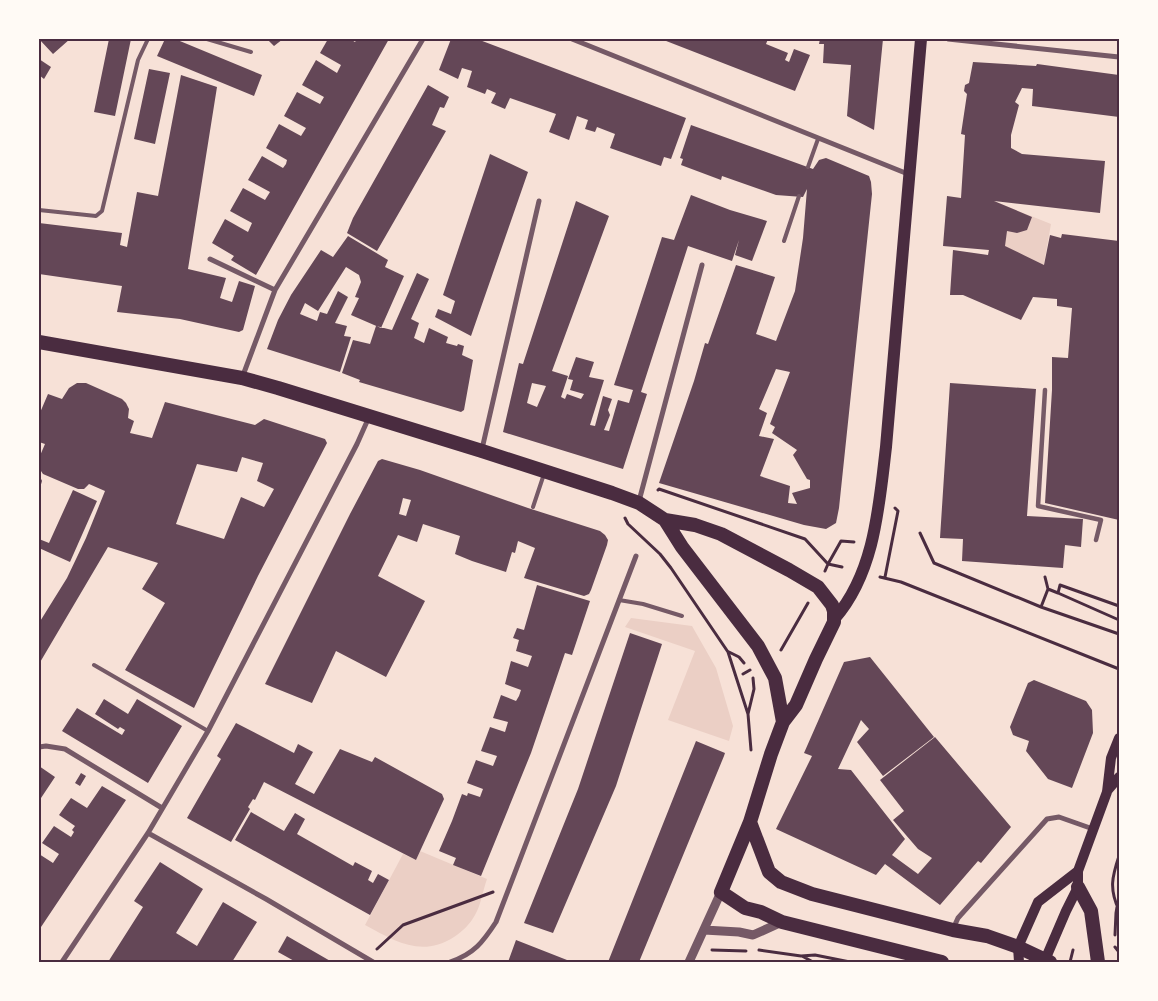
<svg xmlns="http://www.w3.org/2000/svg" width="1158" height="1001" viewBox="0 0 1158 1001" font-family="'Work Sans',sans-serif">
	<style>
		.green { fill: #ebcfc5 }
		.building { fill: #644757; fill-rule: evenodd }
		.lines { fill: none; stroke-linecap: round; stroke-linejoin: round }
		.path { stroke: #4a2c40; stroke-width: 3 }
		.service { stroke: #755966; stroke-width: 4 }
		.pedestrian { stroke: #755966; stroke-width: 4.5 }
		.minor { stroke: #755966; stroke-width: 5 }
		.tertiary { stroke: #755966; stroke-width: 9 }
		.secondary { stroke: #4a2c40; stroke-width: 10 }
		.primary { stroke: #4a2c40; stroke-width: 12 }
		.trunk { stroke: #4a2c40; stroke-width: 14 }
		.neatline { fill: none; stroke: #4a2c40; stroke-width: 2 }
	</style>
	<rect width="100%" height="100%" fill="#f7e1d7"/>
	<!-- green -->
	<path class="green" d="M994 201 1051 224 1041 280 988 255Z
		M631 618 692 626 716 668 733 726 729 741 668 720 695 651 625 627Z
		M420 851 487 879C483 890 481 905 475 915 470 924 463 931 454 937 421 958 395 941 365 925L403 854 416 860Z"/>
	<!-- building -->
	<path class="building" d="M39 39H70L53 54Z
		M109 39H131L115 116 94 112Z
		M165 39H175L262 75 254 96 157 56Z
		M267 39H283L274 46Z
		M328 39H350L355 42 357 39H389L256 275 231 260 234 256 212 243 225 219 248 232 252 223 230 211 243 188 265 200 270 192 248 180 262 156 283 168 286 164 287 160 266 148 279 124 301 136 306 128 284 116 297 92 320 104 324 97 302 85 316 60 337 73 341 65 320 53Z
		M451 39H477L686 118 671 159 664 157 661 166 610 148 615 134 597 127 595 132 585 129 588 120 577 116 569 140 549 132 556 114 510 98 505 109 491 103 496 93 487 89 485 94 467 87 472 71 462 68 458 79 439 70Z
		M661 39H768L766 44 788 53 785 60 789 62 794 49 810 55 795 91Z
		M820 39H883L874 130 847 116 851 65 823 63 824 44H819Z
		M39 59 51 67 44 79 39 75Z
		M973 62 1036 66 1037 64 1119 75V117L1032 106 1033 89 1022 88 1015 102 1019 105 1011 135V148L1022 154 1105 161 1100 213 994 201 1032 217 1027 230 1017 233 1007 231 1005 246 1044 265 1050 235 1061 238 1062 234 1119 241V437L1117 475H1119V520L1045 503 1052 390V357L1068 358 1072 308 1057 306V299L1033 297 1021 320 963 295H950L953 250 988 255 989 250 943 246 947 196 961 198 965 135 961 134 967 94 964 91 965 85 969 83Z
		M149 69 170 73 155 144 134 139Z
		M181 75 217 87 188 269 226 278 220 298 232 302 239 281 255 286 243 330 239 332 180 319 117 312 122 286 39 274V223L122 233 120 245 127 247 137 192 158 196Z
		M428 85 449 97 444 108 440 107 432 125 446 131 377 251 347 233 353 218Z
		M691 125 813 169 819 160 826 158 869 176 871 182 872 194 839 508 836 523 826 529 804 525 659 483 694 381 705 343 708 344 736 265 775 277 756 334 776 341 795 291 803 238 807 189 803 197 776 195 722 176 721 180 681 165 683 159 680 158ZM776 369 790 372 770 424 775 427 772 433 797 450 793 455 807 479 810 480V488L792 493 797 504 788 503 790 486 760 476 774 439 759 436 767 413 759 409Z
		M490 154 528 172 471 336 435 317 438 309 451 314 455 301 443 295Z
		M691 195 730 210 767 221 752 261 735 255 739 240 732 261 688 246 641 392 647 394 623 469 503 432 519 363 523 364 576 201 609 216 552 371 568 376 561 397 565 399 567 394 581 399 584 394 570 390 573 380 568 379 576 357 594 362 589 377 604 380 590 425 595 426 603 396 612 399 608 410 610 415 604 430 609 431 618 400 629 403 633 390 614 385 662 237 674 240ZM532 383 546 386 537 407 527 403Z
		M348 236 388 260 385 267 404 276 381 328 351 315 359 298 355 297 361 282 359 275 346 267 318 311 305 303 300 314 317 321 320 312 327 314 338 291 348 297 335 323 347 326 344 336 351 337 340 372 267 349 278 320 291 295 321 250 333 257Z
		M417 273 429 279 411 319 419 323 414 338 424 343 429 328 448 337 446 343 457 346 458 344 464 346 462 355 473 360 464 410 461 412 359 382 360 380 342 373 353 340 370 344 376 326 392 330Z
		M77 383H86L122 399 126 403 129 409 128 418 134 421 130 433 152 438 165 402 255 425 264 419 325 439 327 443 258 576 194 708 125 670 165 603 142 589 158 563 108 547 39 664V623L67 578 86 538 105 491 89 484 84 489H78L43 474 39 468V458L45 444 39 442V415L48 394 62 399 69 388ZM242 457 263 463 257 481 274 489 264 507 241 497 224 539 176 524 197 464 237 472Z
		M950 383 1036 389 1027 516 1083 519 1081 547 1065 545 1063 568 962 561 963 539 940 538Z
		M382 459 420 470 528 508 600 531 605 535 608 540 607 545 591 590 589 594 584 596 524 578 535 548 518 541 515 553 512 552 506 572 472 561 455 554 460 536 423 524 417 542 398 535 378 576 425 601 386 677 336 651 312 703 265 684 350 514 378 461ZM403 498 411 500 406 516 399 514Z
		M73 490 97 501 70 562 39 548V539L49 543Z
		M537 585 590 601 572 655 565 653 531 753 481 876 453 865 456 858 439 851 452 821 462 794 467 796 468 793 480 797 483 789 467 783 476 760 493 766 497 756 481 751 490 727 505 732 508 722 493 718 501 695 516 701 519 696 521 690 505 684 511 661 528 667 532 656 516 651 519 640 513 638 517 628 524 630Z
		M630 633 662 644 616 786 553 933 524 923 578 789Z
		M870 657 934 737 883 776 857 742 869 729 861 720 838 769 851 770 905 839 892 855 918 874 932 858 918 849 893 820 904 811 880 780 935 737 1011 827 981 863 978 861 940 905 885 864 876 875 776 829 812 756 804 753 844 662Z
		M1034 680 1086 701 1092 710 1093 733 1072 788 1048 779 1026 751 1029 741 1013 735 1010 727 1028 683Z
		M104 699 128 714 137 699 182 726 148 783 62 731 77 708 122 735 125 730 120 727 118 729 95 714Z
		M236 723 294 753 298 744 313 752 295 784 314 794 340 749 372 762 375 757 442 794 444 799 416 860 264 782 255 800 253 799 248 807 250 809 231 842 187 818 221 759 217 756Z
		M696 741 725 753 724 756 639 962H608Z
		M39 766 55 777 39 801Z
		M81 773 86 776 80 786 75 783Z
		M102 786 126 800 39 930V884L41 881 39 879V854L53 863 59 854 42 843 54 826 71 837 74 832 72 830 75 826 59 815 71 798 87 808Z
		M251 812 284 831 295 813 305 819 297 834 353 866 355 862 372 871 368 880 373 883 378 874 389 880 370 915 235 840Z
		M160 862 203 889 176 933 197 946 223 902 257 922 232 962H108L143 907 134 901Z
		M287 936 332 962H296L278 952Z
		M516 940 567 960 566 962H508Z"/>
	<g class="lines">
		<!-- path -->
		<path class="path" d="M658 490 659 489 805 539 828 564 841 541 854 542
			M625 518 628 524 660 554 671 568 728 652 748 714 751 750
			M920 533 934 563 1041 607 1119 634
			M825 571 828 564 842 567
			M880 577 901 582 1119 669
			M885 577 898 511 895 508
			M1045 577 1048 589
			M1119 606 1060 585 1058 593 1119 620
			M1041 607 1048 589 1058 593
			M781 650 808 603
			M729 652 739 657 744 663
			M743 674 750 670
			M748 714 754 689 753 678
			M1119 856C1112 877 1109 889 1119 910
			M1115 935 1116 913 1117 907
			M1115 947 1119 952
			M377 949 403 925 493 892
			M712 950 746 951
			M759 950 801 956 815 955 850 962
			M802 956 813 962
			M1070 962 1073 950"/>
		<!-- service -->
		<path class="service" d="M207 39 251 52
			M808 167 818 139
			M39 210 96 216 102 211 138 60 148 39
			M784 241 799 196
			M39 484 40 481
			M533 507 544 474
			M619 600 643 604 682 616
			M94 665 208 731"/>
		<!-- pedestrian -->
		<path class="pedestrian" d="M1045 390 1038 506 1101 520 1096 540"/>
		<!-- minor -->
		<path class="minor" d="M572 39 908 174
			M948 39 1119 57
			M210 259 275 290
			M242 378 275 290 423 39
			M482 449 539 201
			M639 501 702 265
			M39 747 46 746 65 749 162 808
			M148 833 266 899 373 962
			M953 929 958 918 1047 819 1059 817 1093 829
			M62 962 148 833 208 731 357 444 369 417
			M450 962C474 954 483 942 496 922L636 556"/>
		<!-- tertiary -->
		<path class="tertiary" d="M704 930 739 932 753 935 782 922
			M689 962 721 892"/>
		<!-- secondary -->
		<path class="secondary" d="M1107 791 1119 777
			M1019 962 1018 947 1038 902 1078 871
			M1043 962 1045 960 1066 911 1078 887V871L1107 792 1111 758 1119 738"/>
		<!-- primary -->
		<path class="primary" d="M835 618C875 572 879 505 886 447L921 39"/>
		<!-- trunk -->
		<path class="trunk" d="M39 342 242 378 278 388 482 451 612 493 639 503 665 520 695 525 721 534 789 570 818 587 832 605 834 611V622L816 659 796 705 783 722 771 754 750 822 721 892 745 908 761 912 782 922 942 962
			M665 520 682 547 758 646 775 678 783 722
			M750 822 769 872 781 882 812 894 953 930 987 936 1018 947 1050 962
			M1078 887 1091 911 1098 962"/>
	</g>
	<!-- border -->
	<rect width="1158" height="1001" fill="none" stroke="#fffaf5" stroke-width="80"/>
	<rect x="40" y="40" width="1078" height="921" class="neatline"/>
</svg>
